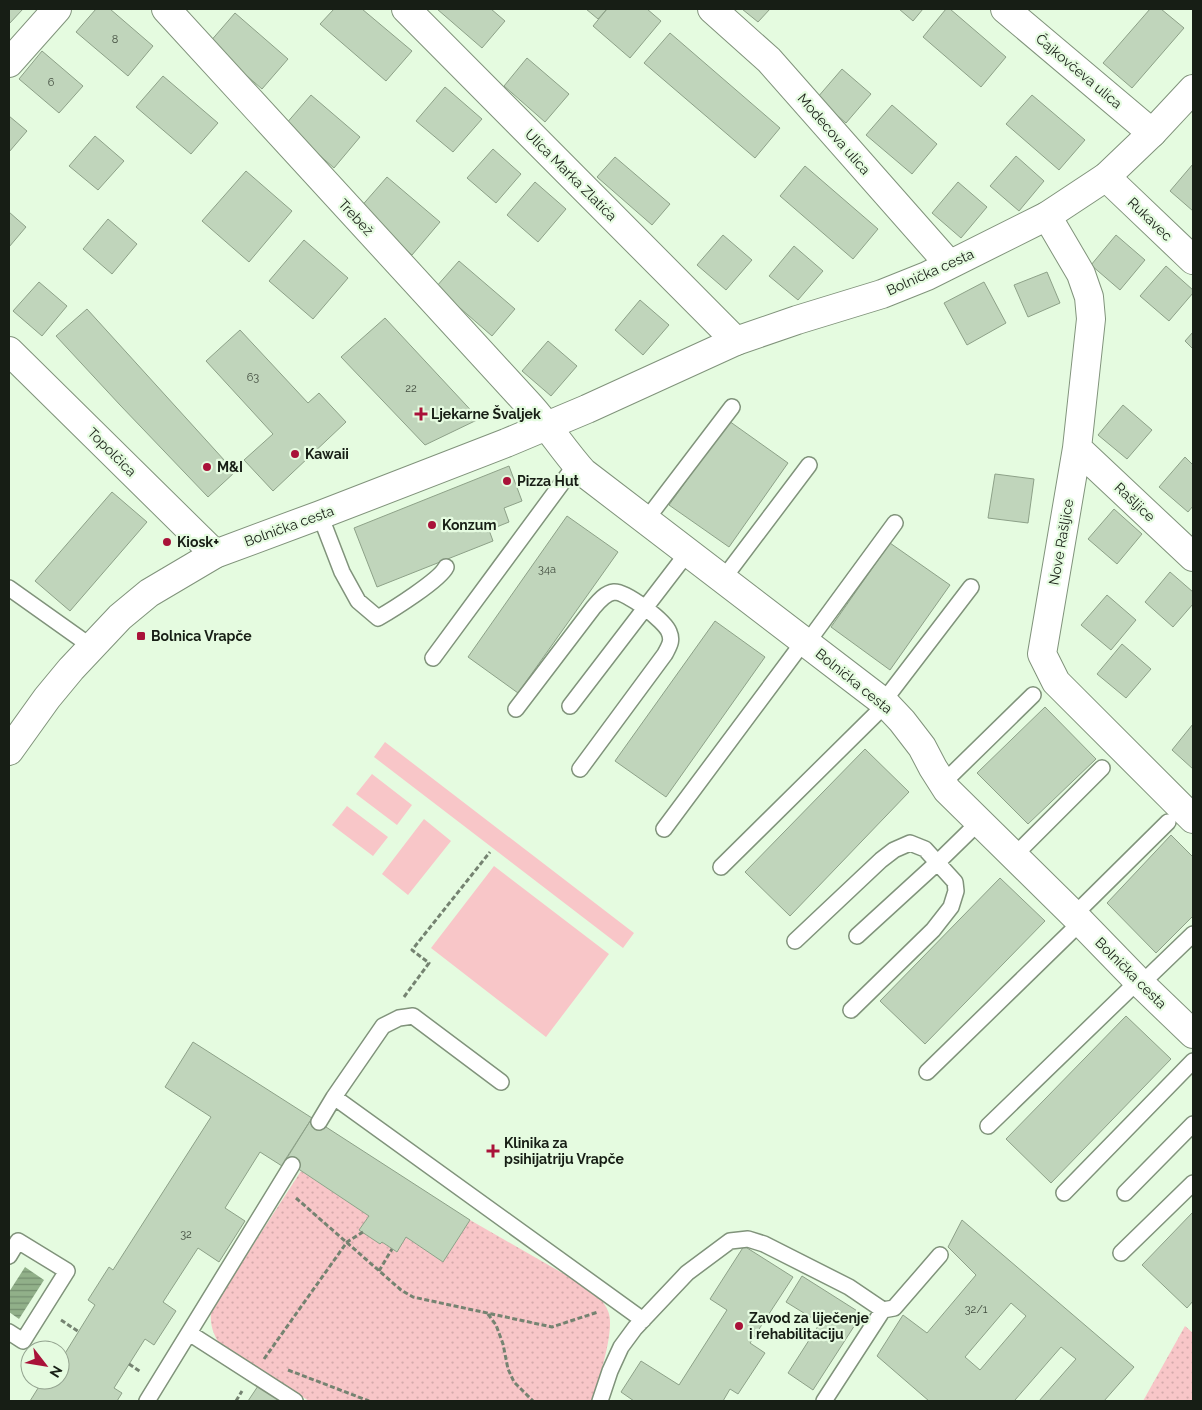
<svg xmlns="http://www.w3.org/2000/svg" width="1202" height="1410" viewBox="0 0 1202 1410" font-family="Raleway,sans-serif">
	<style>
		.grass { fill: url(#grass-dots) }
		.pitch { fill: #f8c6c8 }
		.water { fill: url(#water-rules) }
		.building { fill: #c0d5bb; stroke: #8da188; fill-rule: evenodd }
		.lines { fill: none; stroke-linecap: round; stroke-linejoin: round }
		.lane-casing { stroke: #80937b; stroke-width: 18 }
		.street-casing { stroke: #80937b; stroke-width: 30 }
		.secondary-casing { stroke: #80937b; stroke-width: 30 }
		.path { stroke: #758371; stroke-width: 3; stroke-dasharray: 5 2.5; stroke-linecap: butt }
		.lane { stroke: #fff; stroke-width: 15 }
		.street { stroke: #fff; stroke-width: 28 }
		.secondary { stroke: #fff; stroke-width: 28 }
		.poi-dot { fill: #a91239; stroke: #e5fbe0; stroke-width: 2 }
		.labels { text-anchor: middle; stroke-width: 4.5; stroke-linejoin: round; paint-order: stroke }
		.number-label { font-size: 11px; fill: #414c3e }
		.street-label { font-size: 14px; fill: #171e15; stroke: #e5fbe0 }
		.poi-label { font-size: 14px; font-weight: bold; fill: #171e15; stroke: #e5fbe0; text-anchor: start }
	</style>
	<defs>
		<pattern id="grass-dots" width="8" height="8" patternUnits="userSpaceOnUse" patternTransform="scale(1.25)"><rect width="8" height="8" fill="#f8c6c8"/><path d="M2 2h.1M6 6h.1" fill="none" stroke="#d4aaab" stroke-width="1.8" stroke-linecap="round"/></pattern>
		<pattern id="water-rules" width="6" height="5" patternUnits="userSpaceOnUse" patternTransform="scale(1.25)"><rect width="6" height="5" fill="#91b089"/><path d="M0 2.5h6" fill="none" stroke="#758f6f"/></pattern>
	</defs>
	<rect width="100%" height="100%" fill="#e5fbe0"/>
	<!-- grass -->
	<path class="grass" d="M301 1171 369 1216 359 1230 380 1244 382 1242 396 1252 406 1237 443 1262 470 1220 585 1286C594 1293 603 1299 608 1311 616 1329 598 1382 592 1401H309L219 1343C212 1332 210 1323 211 1310Z
		M1185 1326 1193 1333V1401H1143Z"/>
	<!-- pitch -->
	<path class="pitch" d="M385 742 634 933 623 948 374 757Z
		M372 774 412 805 397 825 356 794Z
		M347 806 388 837 373 856 332 825Z
		M424 819 451 841 408 895 382 874Z
		M494 866 609 954 546 1037 431 948Z"/>
	<!-- water -->
	<path class="water" d="M25 1267 44 1280 19 1319 9 1312V1292Z"/>
	<!-- building -->
	<path class="building" d="M9 9H23L9 24Z
		M96 9H110L153 46 128 76 76 32Z
		M334 9H362L412 51 386 81 320 24Z
		M437 9H491L505 21 482 48Z
		M586 9H607L598 19Z
		M607 9H647L661 21 630 58 593 26Z
		M742 9H770L758 22Z
		M899 9H923L913 21Z
		M946 9H950L1006 57 981 87 923 37Z
		M1150 9H1161L1184 28 1132 88 1103 63Z
		M235 13 288 59 262 89 209 43Z
		M670 33 780 128 755 158 644 63Z
		M42 51 83 86 59 113 19 79Z
		M527 58 569 94 545 122 504 86Z
		M842 69 871 94 846 123 817 98Z
		M163 76 218 123 191 154 136 107Z
		M445 87 482 119 453 152 416 121Z
		M311 95 360 137 334 168 285 125Z
		M1032 95 1085 140 1059 170 1006 124Z
		M892 105 937 144 912 174 866 135Z
		M9 116 27 131 9 152Z
		M95 136 124 161 98 190 69 166Z
		M493 149 521 174 496 203 467 178Z
		M1016 156 1044 181 1019 211 990 186Z
		M615 157 670 204 652 225 597 177Z
		M1193 164V211L1170 191Z
		M805 166 878 229 853 259 780 196Z
		M246 171 292 211 249 262 202 221Z
		M387 177 440 222 412 255 359 209Z
		M535 182 566 209 538 242 507 215Z
		M958 182 987 207 961 238 932 213Z
		M9 212 26 227 9 247Z
		M108 219 137 244 112 274 83 249Z
		M723 235 752 260 726 290 697 265Z
		M1116 235 1145 260 1120 290 1091 265Z
		M304 240 348 278 313 319 269 281Z
		M794 246 823 271 798 300 769 276Z
		M459 261 515 309 492 336 436 287Z
		M1166 266 1193 290V293L1169 321 1140 296Z
		M1047 272 1060 303 1028 317 1014 285Z
		M39 282 67 306 42 336 13 311Z
		M984 282 1006 323 967 345 944 303Z
		M640 300 669 325 643 355 615 330Z
		M87 309 235 472 208 497 120 405 56 336Z
		M385 318 479 419 425 445 341 357Z
		M240 330 308 403 319 393 346 422 273 491 244 460 273 434 206 361Z
		M1193 332V349L1185 341Z
		M548 341 577 366 551 396 522 371Z
		M1123 405 1152 430 1127 459 1098 435Z
		M729 421 788 463 729 547 669 505Z
		M1185 457 1193 465V506L1188 512 1159 487Z
		M509 466 522 501 504 508 509 522 489 530 493 541 377 587 354 528Z
		M995 474 1034 479 1028 523 988 518Z
		M112 492 147 522 70 611 35 581Z
		M1114 509 1142 534 1117 564 1088 539Z
		M567 516 618 552 518 693 468 657Z
		M890 543 950 585 890 670 831 627Z
		M1170 572 1193 592V604L1173 627 1145 602Z
		M1107 595 1136 620 1111 650 1081 625Z
		M715 621 765 657 666 797 615 761Z
		M1122 644 1151 669 1126 698 1097 674Z
		M1045 707 1096 759 1028 824 977 773Z
		M1193 724V769L1172 750Z
		M865 749 909 792 790 916 745 872Z
		M1171 835 1193 857V916L1156 953 1107 903Z
		M1000 878 1045 921 925 1044 880 1001Z
		M1126 1016 1171 1059 1051 1183 1006 1139Z
		M193 1042 312 1118 282 1166 260 1152 225 1208 245 1221 219 1262 198 1248 163 1302 176 1311 154 1345 145 1339 114 1388 122 1393 117 1401H30L40 1385 35 1382 36 1380H60V1352L64 1355 95 1305 88 1300 109 1267 113 1270 211 1117 165 1087Z
		M312 1118 470 1220 443 1262 406 1237 397 1252 382 1242 380 1244 359 1230 369 1216 285 1160Z
		M1193 1212V1301L1187 1308 1142 1265Z
		M962 1220 1134 1367 1104 1401H1039L1076 1359 1061 1347 1015 1400 1017 1401H929L877 1356 903 1315 927 1333 976 1275 948 1247ZM1011 1303 1026 1316 980 1370 965 1357Z
		M744 1246 793 1277 750 1343 765 1353 738 1394 730 1389 723 1401H634L621 1392 641 1361 679 1385 727 1310 710 1299Z
		M802 1276 862 1314 813 1390 788 1373 820 1323 786 1302Z
		M260 1383 287 1401H248Z"/>
	<g class="lines">
		<defs>
			<path id="lane" d="M320 515 342 572 358 601 378 618C392 610 440 580 446 567
				M646 520 732 407
				M723 579 809 465
				M9 588 92 647
				M807 643 895 523
				M433 658 576 464
				M883 702 971 587
				M570 706 688 552
				M516 709 593 608C598 602 605 593 614 592 626 591 665 621 669 632 673 641 669 646 665 654L580 769
				M943 783 1033 695
				M664 829 804 641
				M1014 856 1102 768
				M721 867 886 704
				M1074 915 1168 822
				M857 936 938 862 979 822
				M795 941 881 860 894 850 910 843 925 849 955 882 956 891 951 907 933 930 851 1010
				M1141 984 1193 934
				M927 1072 1081 922
				M334 1097 643 1320
				M319 1122 334 1097 383 1026 399 1018 413 1016 501 1082
				M988 1126 1138 981
				M1064 1193 1193 1061
				M1125 1193 1193 1124
				M1121 1253 1193 1183
				M9 1256 18 1241 67 1271 23 1341 9 1332
				M883 1310 894 1308 940 1255
				M189 1333 295 1401
				M147 1401 292 1165
				M600 1401 610 1371 621 1347 635 1328 687 1273 730 1241 748 1239 764 1244 849 1287 883 1310 824 1401"/>
			<path id="street" d="M166 9 530 406C549 427 564 451 583 472L886 704 902 721 922 747 933 768 947 790 1074 915 1141 984 1193 1034
				M406 9 736 341
				M712 9 769 60 949 264
				M1005 9 1152 133
				M9 63 57 9
				M1106 177 1193 260
				M1047 216 1081 274 1089 297 1091 319 1077 448 1042 654 1056 682 1193 819
				M9 351 215 554
				M1077 448 1193 557"/>
			<path id="secondary" d="M9 751 47 698 71 669 120 617 149 593 215 554 320 515 506 443 587 409 736 341 797 320 882 294 927 276 1047 216 1106 177 1152 133 1193 89"/>
		</defs>
		<!-- lane casing -->
		<use href="#lane" class="lane-casing"/>
		<!-- street casing -->
		<use href="#street" class="street-casing"/>
		<!-- secondary casing -->
		<use href="#secondary" class="secondary-casing"/>
		<!-- path -->
		<path class="path" d="M404 997 429 963 412 950 490 852
			M296 1198 401 1290 413 1297 552 1327 598 1312
			M379 1271 392 1249
			M488 1314 496 1325 503 1344 508 1369 514 1382 533 1401
			M61 1320 79 1332
			M264 1359 347 1242 363 1232
			M129 1364 141 1372
			M288 1370 369 1401
			M236 1401 242 1391"/>
		<!-- lane -->
		<use href="#lane" class="lane"/>
		<!-- street -->
		<use href="#street" class="street"/>
		<!-- secondary -->
		<use href="#secondary" class="secondary"/>
	</g>
	<!-- markers -->
	<g class="poi-dot">
		<path d="M418.5 406.5h5v5h5v5h-5v5h-5v-5h-5v-5h5z"/>
		<circle cx="295" cy="454" r="5"/>
		<circle cx="207" cy="467" r="5"/>
		<circle cx="507" cy="481" r="5"/>
		<circle cx="432" cy="525" r="5"/>
		<circle cx="167" cy="542" r="5"/>
		<rect x="136" y="631" width="10" height="10" rx="2.5"/>
		<path d="M490.5 1143.5h5v5h5v5h-5v5h-5v-5h-5v-5h5z"/>
		<circle cx="739" cy="1326" r="5"/>
	</g>
	<g class="labels">
		<!-- number labels -->
		<g class="number-label">
			<text x="115" y="43">8</text>
			<text x="51" y="86">6</text>
			<text x="253" y="381">63</text>
			<text x="411" y="392">22</text>
			<text x="547" y="573">34a</text>
			<text x="186" y="1238">32</text>
			<text x="976" y="1313">32/1</text>
		</g>
		<!-- street labels -->
		<g class="street-label">
			<text transform="translate(1079 71) rotate(40)" y="5">Čajkovčeva ulica</text>
			<text transform="translate(834 134) rotate(49)" y="5">Modecova ulica</text>
			<text transform="translate(571 175) rotate(45)" y="5">Ulica Marka Zlatića</text>
			<text transform="translate(356 217) rotate(47)" y="5">Trebež</text>
			<text transform="translate(1150 219) rotate(44)" y="5">Rukavec</text>
			<text transform="translate(930 272) rotate(-24)" y="5">Bolnička cesta</text>
			<text transform="translate(112 452) rotate(45)" y="5">Topolčica</text>
			<text transform="translate(1135 502) rotate(43)" y="5">Rašljice</text>
			<text transform="translate(289 526) rotate(-20)" y="5">Bolnička cesta</text>
			<text transform="translate(1061 542) rotate(-80)" y="5">Nove Rašljice</text>
			<text transform="translate(854 681) rotate(39)" y="5">Bolnička cesta</text>
			<text transform="translate(1131 973) rotate(45)" y="5">Bolnička cesta</text>
		</g>
		<!-- poi labels -->
		<g class="poi-label">
			<text x="431" y="419">Ljekarne Švaljek</text>
			<text x="305" y="459">Kawaii</text>
			<text x="217" y="472">M&amp;I</text>
			<text x="517" y="486">Pizza Hut</text>
			<text x="442" y="530">Konzum</text>
			<text x="177" y="547">Kiosk+</text>
			<text x="151" y="641">Bolnica Vrapče</text>
			<text x="504" y="1148">Klinika za<tspan x="504" dy="16">psihijatriju Vrapče</tspan></text>
			<text x="749" y="1323">Zavod za liječenje<tspan x="749" dy="16">i rehabilitaciju</tspan></text>
		</g>
	</g>
	<!-- border -->
	<rect width="1202" height="1410" fill="none" stroke="#171e15" stroke-width="20"/>
	<!-- north arrow -->
	<g transform="translate(45 1365) rotate(121)"><circle r="24" fill="#e5fbe0" stroke="#93a38f"/>
	<path d="M0-4L9 19L0 12L-9 19Z" fill="#a91239"/>
	<text y="-8" font-size="14" font-weight="bold" text-anchor="middle" fill="#171e15">N</text>
	</g>
</svg>
